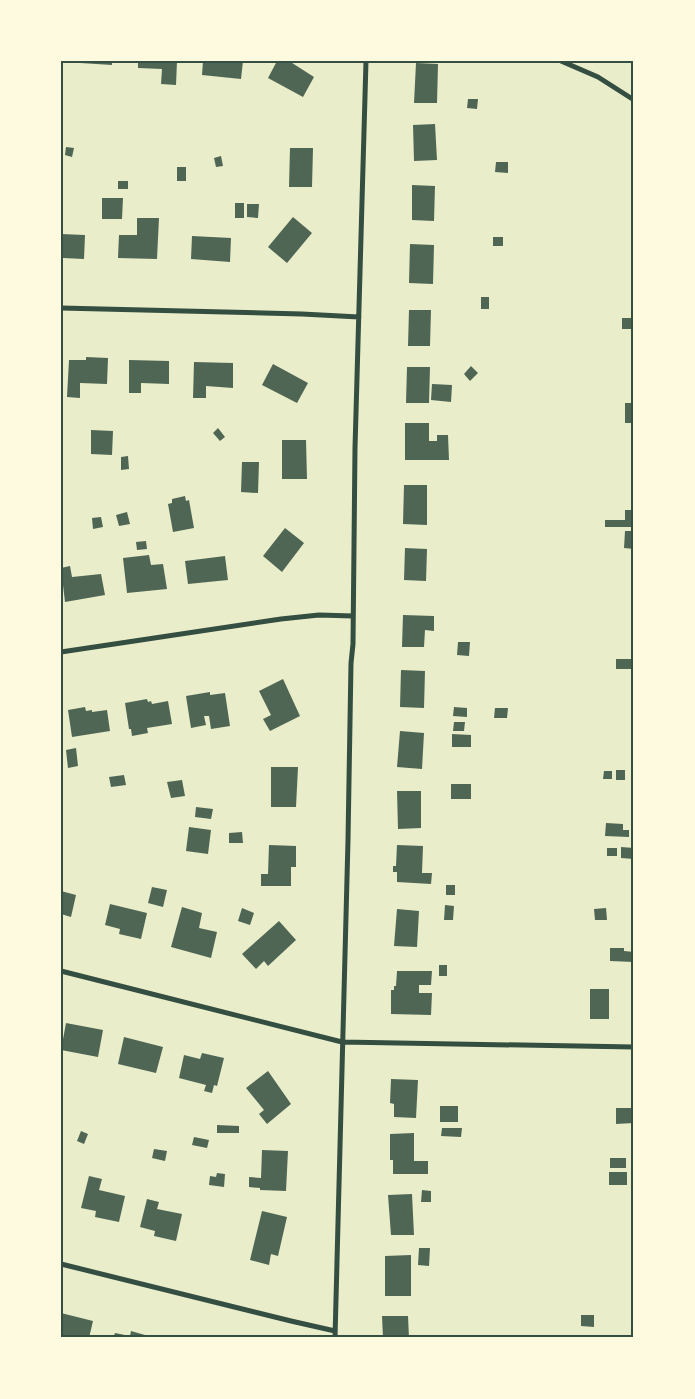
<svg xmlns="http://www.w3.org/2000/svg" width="695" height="1399" viewBox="0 0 695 1399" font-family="Barlow,sans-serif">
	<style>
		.building { fill: #4f6655 }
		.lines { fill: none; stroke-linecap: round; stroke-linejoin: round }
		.minor { stroke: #344e41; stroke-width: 5 }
		.neatline { fill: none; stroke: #344e41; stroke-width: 2 }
	</style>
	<rect width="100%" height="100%" fill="#e9edc9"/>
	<!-- building -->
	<path class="building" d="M80 61H112V65L80 63Z
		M138 61H177L176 85 161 84 162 69 138 68Z
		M203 61H243L241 79 202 75Z
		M277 61H289L314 77 303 97 268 78Z
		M416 63 438 64 437 103H414Z
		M468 99H478L477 109 467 108Z
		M435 124 437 160 414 161 413 125Z
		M66 147 74 148 72 157 65 155Z
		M290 148H313L312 187H289Z
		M221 156 223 166 216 167 214 158Z
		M496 162H508V173L495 172Z
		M177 167H186V181H177Z
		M118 181H128V189H118Z
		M412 185 435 186 434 221 412 220Z
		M102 198H123L122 219H102Z
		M235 203H244V218H235Z
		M247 204H259L258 218 247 217Z
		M293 217 312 233 287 263 268 247Z
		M137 218H159L157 259 118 258 119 235H137Z
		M61 234 85 235 84 259 63 258V256H61Z
		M192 236 231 238 230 262 191 259Z
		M493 237H503V246H493Z
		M410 244 434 245 433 284 409 283Z
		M481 297H489V309H481Z
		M409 310H431L430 346H408Z
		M632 313H634V329H622V318H632Z
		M86 357 108 358 107 384 80 383V398L67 397 69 360H86Z
		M129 360 169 361V384L141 383V393H129Z
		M194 362 233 363V388L206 386V398H193Z
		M273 364 308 383 297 403 262 385Z
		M471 366 478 373 470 381 464 374Z
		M407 367H430L429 403H406Z
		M432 384 452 385 451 402 431 400Z
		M625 403H634V423H625Z
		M405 423H429V441H437V435H448L449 460H405Z
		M218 428 225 437 220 441 213 433Z
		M91 430 113 431 112 455 91 454Z
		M282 440H306L307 479H282Z
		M128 456 129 469 121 470V457Z
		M242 462H259L258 493 241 492Z
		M404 485H427V525L403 524Z
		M185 496 186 501 189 500 194 528 173 532 168 504 172 503V499Z
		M625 510H634V527H605V520H625Z
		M127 512 130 524 119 526 116 515Z
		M101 517 103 527 93 529 92 518Z
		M285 528 304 543 282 572 263 556Z
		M625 531H634V549L624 548Z
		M146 541 147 549 137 550 136 542Z
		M405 548 427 549 426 581 404 580Z
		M149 555 151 565 163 564 167 589 127 593 123 558Z
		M225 556 228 580 188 584 185 561Z
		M70 566 72 577 101 574 105 595 65 602 61 568Z
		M403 615 434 616V631L425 630 424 647H402Z
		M458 642H470L469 656 457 655Z
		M616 659H633V669H616Z
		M401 670 425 671 424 708 400 707Z
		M283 679 300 716 270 731 263 719 271 715 259 691Z
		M210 692V695L225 693 230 726 211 729 209 716H204L206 725 191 728 186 696Z
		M147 699 148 702 151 701 152 704 168 701 172 724 147 728 148 733 132 736 131 729H129L125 703Z
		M85 707 86 711 92 710V712L107 710 110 731 72 737 68 710Z
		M454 707 467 708V717L453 716Z
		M495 708H508L507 718H494Z
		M454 722H465L464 731H453Z
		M400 731 424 733 422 769 397 767Z
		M452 734 471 735V747H452Z
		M76 748 78 766 68 768 66 750Z
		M271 767H298L296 807H271Z
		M616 770H625V780H616Z
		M604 771H612V779H603Z
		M124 775 126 785 111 787 109 777Z
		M182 780 185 796 171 798 167 782Z
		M451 784H471V799H451Z
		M397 791H421V828L398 829Z
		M196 807 213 809 211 819 195 817Z
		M606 823 623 824V830H629V837L605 836Z
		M189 827 211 830 208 854 186 851Z
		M242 832 243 843H229V833Z
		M269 845 296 846V867H291V886H261V874H268Z
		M397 845 423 846 422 873H432L431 884 397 882V872H393V866H396Z
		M621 847 634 848V859L621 858Z
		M607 848H617V856H607Z
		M446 885H455V895H446Z
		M152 887 167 890 163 907 148 903Z
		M61 891 76 895 71 917 61 914Z
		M110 904 147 913 141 939 119 934 120 929 105 925Z
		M445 905 454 906 453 920H444Z
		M182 907 202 913 199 928 217 932 211 958 171 947Z
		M242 908 254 913 250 925 238 921Z
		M606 908 607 920H595L594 909Z
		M397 909 419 911 417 947 394 946Z
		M279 921 296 940 268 966 264 961 256 969 242 954Z
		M610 948H624V951L634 952V962L610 961Z
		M439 965H447V976H439Z
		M397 971H432L431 985H419V993H432L431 1015 391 1014V990H394V986H396Z
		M590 989H609V1019H590Z
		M66 1023 103 1030 98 1057 61 1050Z
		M124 1037 163 1047 156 1073 118 1064Z
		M202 1053 224 1058 217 1086 214 1085 212 1093 204 1091 206 1085 179 1078 184 1055 200 1059Z
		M268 1071 291 1104 267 1124 259 1114 264 1110 246 1088Z
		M391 1079 418 1080 416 1118 394 1117V1104L390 1103Z
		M440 1106H458V1122H440Z
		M616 1108H634V1123L616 1124Z
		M217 1125 239 1126V1133H217Z
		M442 1128H462L461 1137 441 1136Z
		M81 1131 88 1134 84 1144 77 1141Z
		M414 1133V1161H428V1174H393V1160H390V1134Z
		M194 1137 209 1140 207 1148 192 1145Z
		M154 1149 167 1151 165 1161 152 1158Z
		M262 1150 288 1151 286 1191 260 1190V1188L249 1187V1177L261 1178Z
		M610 1158H626V1168H610Z
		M609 1172H627V1185H609Z
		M217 1173 225 1174 224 1187 209 1185 210 1176 216 1177Z
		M89 1176 102 1179 99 1190 125 1196 119 1222 95 1217 96 1211 81 1208Z
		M422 1190 431 1191V1202H421Z
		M412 1194 414 1235H391L388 1195Z
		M147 1199 159 1202 157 1209 182 1214 176 1241 154 1236 155 1231 140 1227Z
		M262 1211 287 1217 278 1256 271 1254 269 1265 250 1260Z
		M419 1248H430L429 1266 418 1265Z
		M411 1255V1296H385V1256Z
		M61 1313 93 1321 89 1338H61Z
		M581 1315H594V1327L581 1326Z
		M382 1316H408L409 1338H383Z
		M131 1331 152 1337V1338H113L115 1333 130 1336Z"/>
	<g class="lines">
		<!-- minor -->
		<path class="minor" d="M561 61 598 77 634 100
			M61 308 302 314 359 317
			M61 652 281 619 319 615 353 616
			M61 971 342 1042 634 1047
			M61 1264 291 1321 335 1331
			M335 1338 348 840 351 663 353 644 355 448 366 61"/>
	</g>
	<!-- border -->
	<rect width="695" height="1399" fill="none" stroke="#fefae0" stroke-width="125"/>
	<rect x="62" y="62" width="570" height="1274" class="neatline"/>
</svg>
